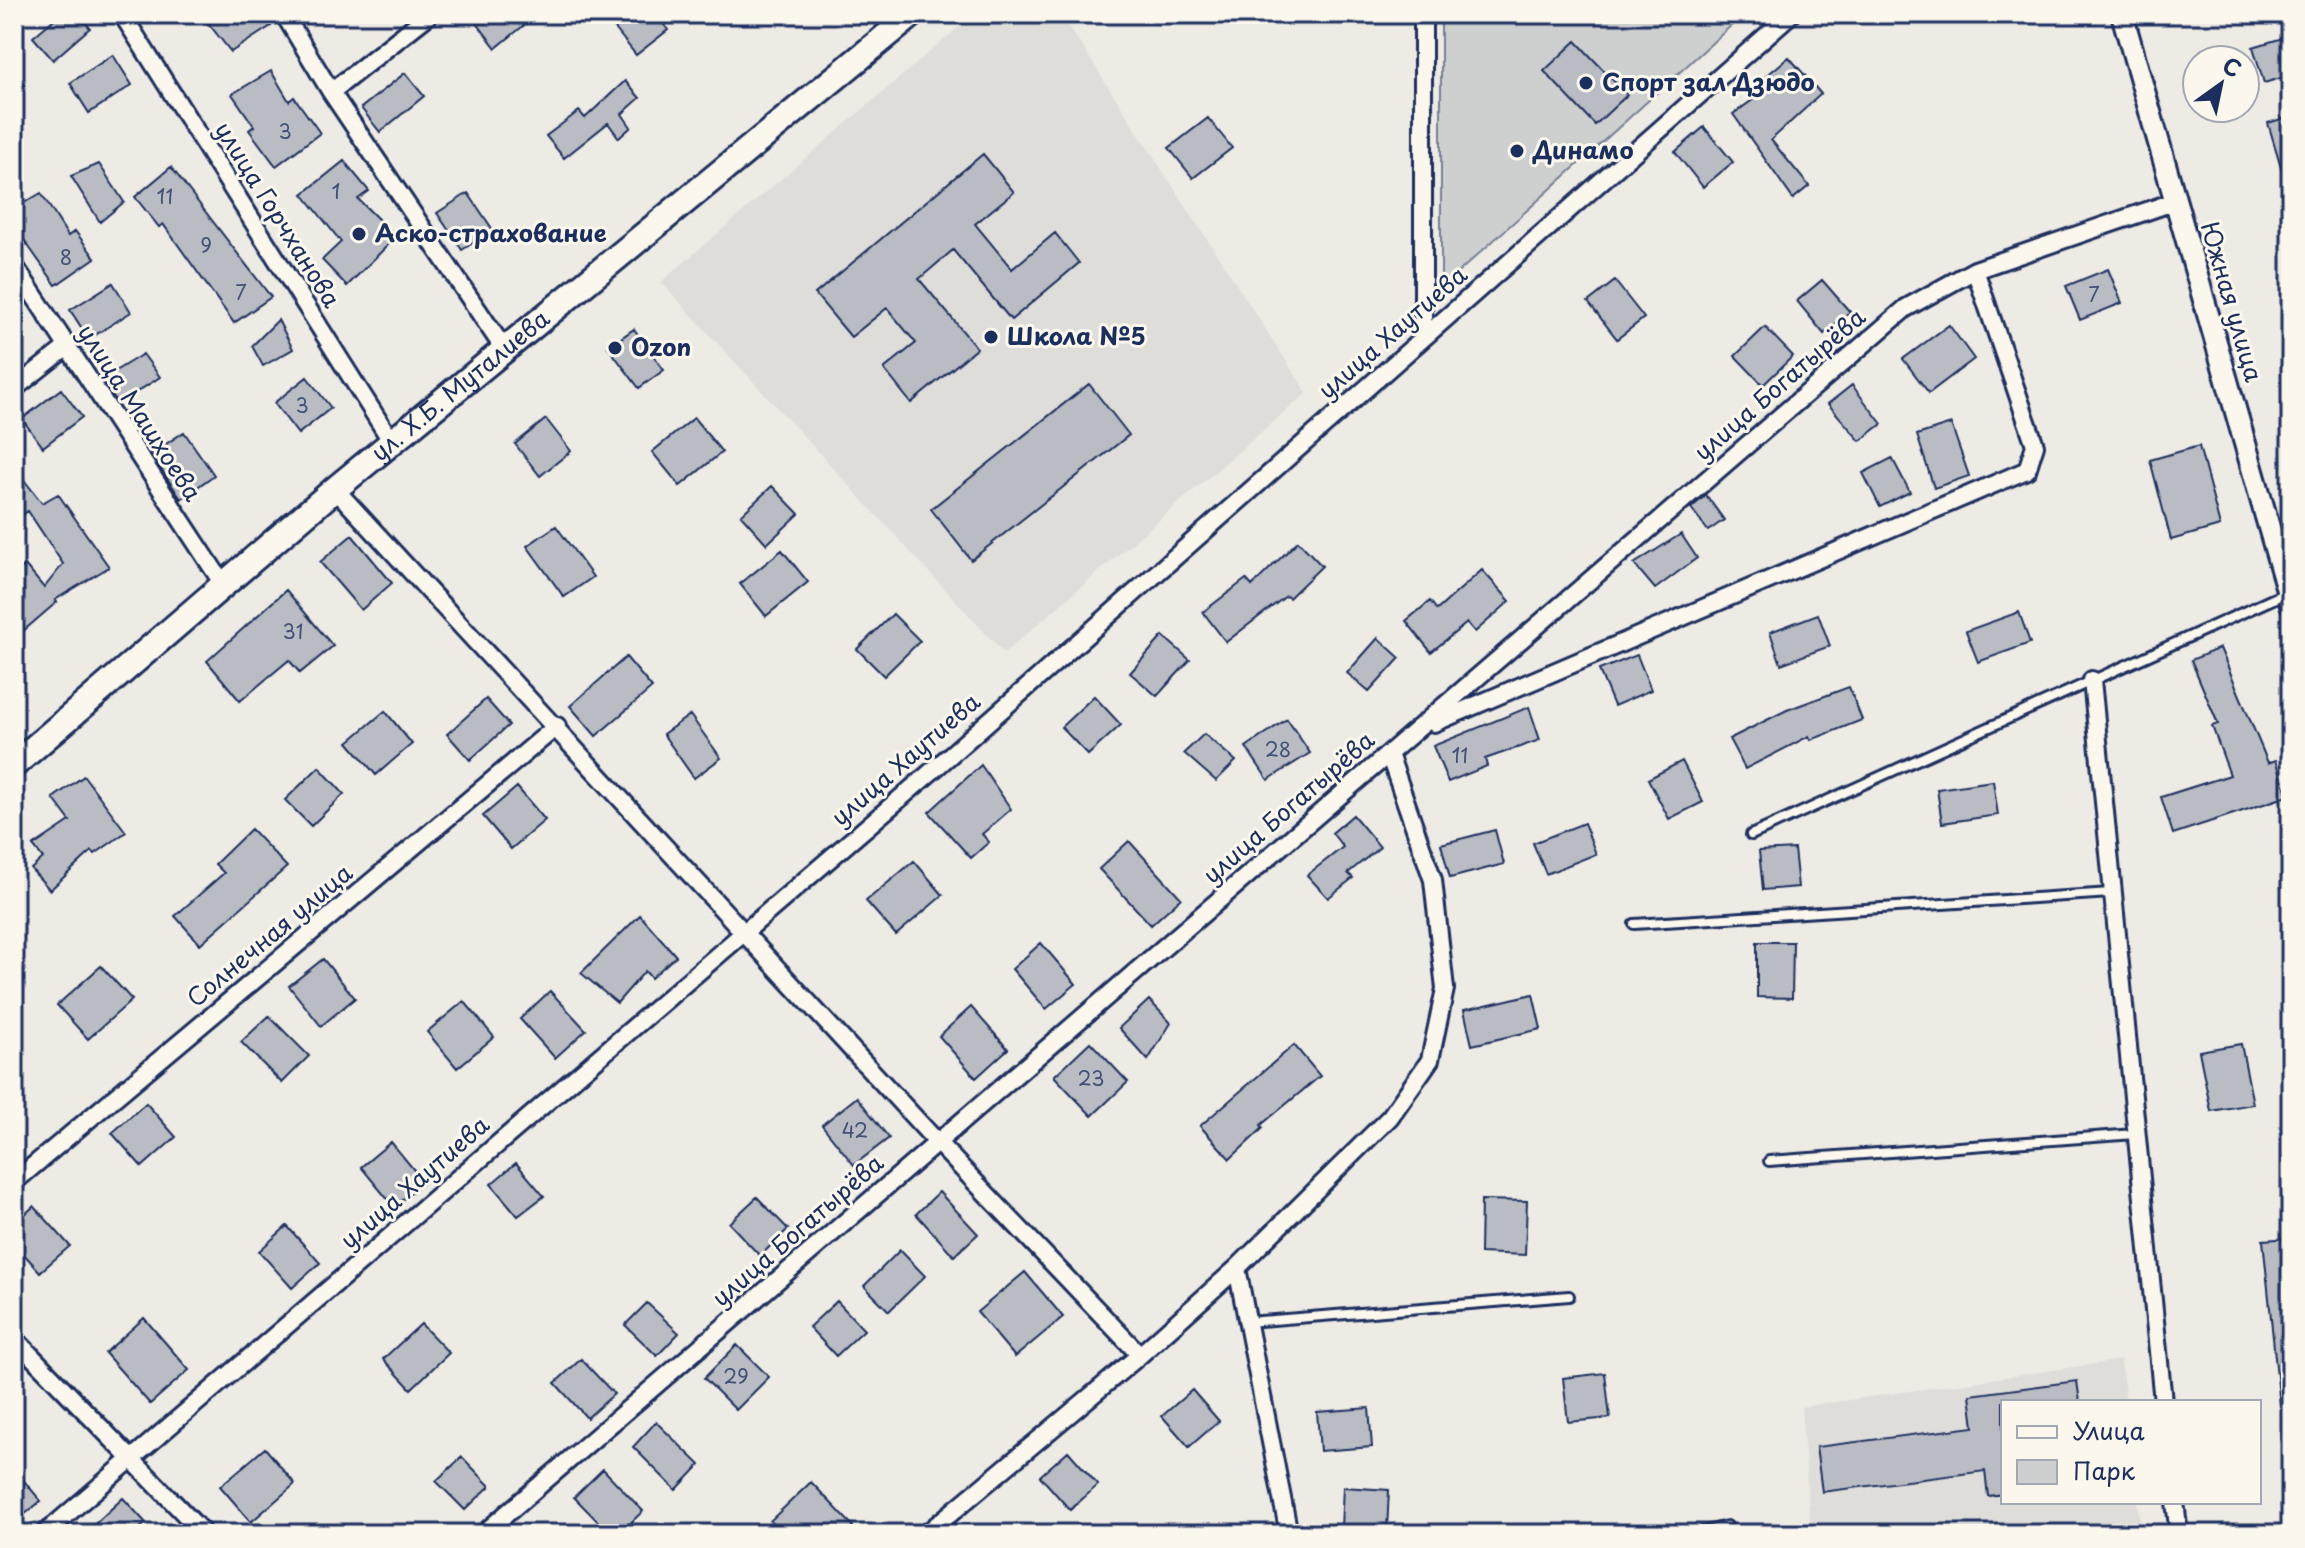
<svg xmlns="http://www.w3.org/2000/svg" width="2305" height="1548" viewBox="0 0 2305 1548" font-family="'Playpen Sans',sans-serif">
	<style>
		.built { fill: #deddda }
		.green { fill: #cecfcf; stroke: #747f96; stroke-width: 2 }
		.building { fill: #b9bcc3; stroke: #1b2f5e; stroke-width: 2 }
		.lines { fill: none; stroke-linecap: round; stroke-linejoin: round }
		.service-casing { stroke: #1b2f5e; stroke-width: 14 }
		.minor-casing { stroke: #1b2f5e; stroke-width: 22 }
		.tertiary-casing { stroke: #1b2f5e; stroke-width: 26 }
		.primary-casing { stroke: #1b2f5e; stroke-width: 30 }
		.service { stroke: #fbf7ec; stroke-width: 8 }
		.minor { stroke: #fbf7ec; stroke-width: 16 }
		.tertiary { stroke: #fbf7ec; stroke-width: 20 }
		.primary { stroke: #fbf7ec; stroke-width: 24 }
		.poi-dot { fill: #1b2f5e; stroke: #fbf7ec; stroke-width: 3 }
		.labels { text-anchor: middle; stroke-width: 6; stroke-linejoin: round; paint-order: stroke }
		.number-label { font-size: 20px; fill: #425277 }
		.poi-label { font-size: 24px; font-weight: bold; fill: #1b2f5e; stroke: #fbf7ec; text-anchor: start }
		.street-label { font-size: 24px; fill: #1b2f5e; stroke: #fbf7ec }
	</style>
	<rect width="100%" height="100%" fill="#eeebe4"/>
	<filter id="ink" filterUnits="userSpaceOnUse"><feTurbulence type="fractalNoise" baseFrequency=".0125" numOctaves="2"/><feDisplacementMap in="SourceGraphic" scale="16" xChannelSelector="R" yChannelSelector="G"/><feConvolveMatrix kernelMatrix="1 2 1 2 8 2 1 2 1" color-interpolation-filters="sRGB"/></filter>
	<g filter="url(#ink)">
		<!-- built -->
		<path class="built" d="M974 14H1061L1307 393 1004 653 661 282Z
			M2121 1360 2126 1402H2003V1502H2138L2142 1534H1805L1811 1532 1801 1407Z"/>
		<!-- green -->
		<path class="green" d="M1441 14H1744L1441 288Z"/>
		<!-- building -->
		<path class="building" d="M60 14H78L90 28 53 60 33 37Z
			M201 14H262L271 26 231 52Z
			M470 14H519L527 23 496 48Z
			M628 14H656L668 30 636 55 613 26Z
			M2286 37 2291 54V75L2264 83 2253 47Z
			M1576 41 1627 95 1595 125 1544 71Z
			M113 55 132 85 89 113 70 83Z
			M1789 57 1821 94 1771 140 1809 186 1793 199 1733 114 1768 89 1760 81Z
			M271 71 289 101 294 97 320 133 276 166 249 130 254 126 232 94Z
			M405 73 424 96 380 132 361 108Z
			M625 81 640 98 622 114 631 127 619 138 608 123 564 158 546 136 579 111 585 118Z
			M2291 116V187H2287L2268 123Z
			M1208 118 1232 148 1193 178 1169 148Z
			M1704 127 1733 162 1703 187 1675 152Z
			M983 154 1014 192 975 224 1012 269 1055 233 1079 263 1011 320 953 250 919 279 977 348 911 403 884 369 916 343 887 308 851 337 815 294Z
			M344 161 369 191 358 199 396 237 347 286 322 260 341 242 303 194Z
			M99 164 124 202 100 222 71 176Z
			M171 167 271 297 234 323 163 224 159 227 135 197Z
			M41 193 68 236 75 231 95 258 56 285 24 240 14 246V209Z
			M468 193 493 230 462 250 437 213Z
			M2108 269 2122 303 2080 320 2066 286Z
			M1822 280 1850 312 1824 334 1797 301Z
			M1615 281 1644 318 1617 339 1588 302Z
			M113 283 131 312 89 339 70 310Z
			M278 320 293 349 263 366 252 346Z
			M1949 325 1974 359 1929 393 1903 359Z
			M1765 327 1793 356 1763 385 1735 356Z
			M634 329 664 370 639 388 608 347Z
			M143 354 160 377 118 404 102 379Z
			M307 377 331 408 298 434 274 403Z
			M1089 384 1129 435 971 560 931 509Z
			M1852 385 1882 424 1860 441 1828 404Z
			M61 389 82 417 43 447 22 419Z
			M694 418 722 452 680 486 652 452Z
			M546 419 571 451 540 476 515 444Z
			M1951 424 1969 476 1934 488 1917 435Z
			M184 432 214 475 181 499 151 454Z
			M2199 446 2220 526 2171 540 2150 460Z
			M1892 458 1910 492 1880 507 1863 473Z
			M14 467 42 503 58 494 109 567 55 600 57 602 22 632 14 623V574L25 565 44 588 63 564 28 511 14 521Z
			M772 486 799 514 767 544 741 515Z
			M1706 495 1724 520 1708 531 1691 508Z
			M556 526 593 577 564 597 527 546Z
			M1681 534 1697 558 1655 589 1634 564Z
			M352 535 392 583 361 610 320 562Z
			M1298 541 1322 566 1289 598 1286 596 1226 642 1203 612 1246 579 1252 586Z
			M782 550 808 582 766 616 740 584Z
			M1482 570 1510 601 1475 632 1467 623 1431 652 1406 621 1430 601 1437 610Z
			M286 590 333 646 300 673 289 660 240 701 207 661Z
			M2019 612 2030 643 1978 662 1966 631Z
			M893 614 920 641 884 676 857 649Z
			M1818 614 1830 646 1781 664 1770 632Z
			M1163 636 1190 660 1157 696 1130 673Z
			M1378 638 1400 658 1369 692 1347 673Z
			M2220 648 2268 763 2276 760 2288 796 2173 834 2161 797 2230 775 2212 726 2218 724 2191 660Z
			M1637 655 1651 690 1614 706 1599 670Z
			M626 657 652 688 596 736 570 706Z
			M1849 687 1862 720 1811 740 1809 736 1745 769 1729 739 1787 710Z
			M1094 696 1121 725 1088 755 1061 727Z
			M486 699 509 725 470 760 447 734Z
			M1529 707 1540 740 1485 759 1487 766 1448 782 1433 746Z
			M385 711 412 744 376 775 348 742Z
			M690 715 721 758 694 778 663 734Z
			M1287 719 1310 753 1268 780 1246 747Z
			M1204 734 1236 761 1216 781 1184 753Z
			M1682 761 1703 802 1669 819 1648 779Z
			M981 765 1011 809 982 834 989 842 971 858 929 812Z
			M319 767 344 794 311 826 285 800Z
			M84 776 126 832 95 854 92 851 50 890 31 869 43 858 33 846 70 821 53 798Z
			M1993 781 1998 815 1942 823 1937 789Z
			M517 787 545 820 511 849 483 816Z
			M1353 815 1380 847 1348 873 1353 878 1328 898 1307 875 1343 847 1332 833Z
			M1584 823 1596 854 1546 874 1533 843Z
			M251 829 287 867 200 944 175 916 224 873 215 864Z
			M1495 830 1504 864 1450 878 1441 844Z
			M1129 841 1181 898 1151 925 1099 869Z
			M1794 849 1798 887 1763 890 1759 851Z
			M914 861 943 895 896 935 866 901Z
			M640 915 676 956 651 978 645 971 617 1003 581 973Z
			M1757 942H1793L1792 998 1757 997Z
			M1041 943 1076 984 1046 1009 1012 969Z
			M323 959 355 998 321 1026 289 986Z
			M101 966 132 1000 88 1039 57 1005Z
			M550 991 586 1030 555 1058 520 1019Z
			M1533 994 1541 1029 1472 1045 1464 1010Z
			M1149 1000 1171 1023 1148 1060 1119 1028Z
			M464 1001 494 1037 457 1068 427 1032Z
			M971 1007 1008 1049 976 1078 939 1036Z
			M269 1016 309 1056 282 1083 241 1042Z
			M1090 1042 1128 1082 1092 1116 1054 1076Z
			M2241 1044 2253 1104 2211 1111 2199 1051Z
			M1294 1045 1320 1076 1261 1125 1263 1128 1230 1159 1200 1126Z
			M857 1097 889 1138 854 1165 822 1125Z
			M146 1103 176 1137 142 1167 112 1133Z
			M391 1142 424 1182 394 1207 361 1167Z
			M516 1163 544 1196 518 1216 491 1184Z
			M939 1192 978 1234 954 1256 916 1214Z
			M757 1197 788 1229 760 1256 729 1223Z
			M1481 1200 1527 1201 1525 1255 1480 1253Z
			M34 1206 70 1246 40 1272 14 1243V1224Z
			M287 1226 320 1263 292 1288 259 1251Z
			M2291 1238V1405L2280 1406 2263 1240Z
			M900 1250 925 1276 889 1311 864 1286Z
			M1025 1272 1063 1317 1015 1357 977 1312Z
			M837 1301 864 1330 836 1356 809 1327Z
			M647 1303 679 1333 657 1356 625 1325Z
			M144 1318 189 1370 150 1404 105 1353Z
			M421 1324 449 1353 411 1389 383 1359Z
			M737 1345 769 1377 736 1410 704 1378Z
			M581 1359 614 1394 587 1418 555 1383Z
			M1605 1373 1610 1418 1568 1422 1563 1378Z
			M2077 1381 2080 1402H2003V1494L1988 1496 1985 1471 1822 1492 1816 1447 1974 1427 1970 1395Z
			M1192 1390 1219 1421 1189 1447 1162 1416Z
			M1369 1408 1372 1447 1320 1451 1317 1412Z
			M656 1422 700 1465 676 1490 633 1447Z
			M265 1448 295 1484 251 1522 220 1486Z
			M1068 1451 1098 1485 1070 1510 1040 1476Z
			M462 1457 490 1486 465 1510 436 1481Z
			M14 1469 41 1501 14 1523Z
			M603 1469 643 1511 619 1534H610L574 1497Z
			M811 1482 853 1526 845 1534H782L770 1521Z
			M1343 1487 1389 1490 1387 1530 1341 1528Z
			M123 1498 146 1523 133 1534H84Z"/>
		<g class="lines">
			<defs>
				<path id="service" d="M1751 835 2286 593
					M1634 924 2111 893
					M1769 1161 2135 1134
					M1248 1322 1569 1296
					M1694 1534 1727 1526"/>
				<path id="minor" d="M122 14 392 442
					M284 14 331 92 504 349
					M331 92 430 14
					M14 265 225 587
					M1423 338V14
					M14 389 67 347
					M335 489 937 1142 1140 1355
					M2092 680 2163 1402
					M1434 723 2027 470 2035 445 1975 270
					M14 1182 557 726
					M1237 1268 1390 1117 1430 1060 1445 989 1433 880 1389 754
					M14 1338 204 1534
					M2175 1502 2179 1534
					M44 1534 939 765 1791 14
					M483 1534 1906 308 1975 270 2176 201
					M926 1534 1140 1355 1237 1268 1289 1534"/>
				<path id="tertiary" d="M2122 14 2291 604"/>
				<g id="primary">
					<path id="s1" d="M14 765 335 489 913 14"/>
				</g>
			</defs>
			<!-- service casing -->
			<use href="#service" class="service-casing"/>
			<!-- minor casing -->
			<use href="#minor" class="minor-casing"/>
			<!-- tertiary casing -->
			<use href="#tertiary" class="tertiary-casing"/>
			<!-- primary casing -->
			<use href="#primary" class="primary-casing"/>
			<!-- service -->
			<use href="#service" class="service"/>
			<!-- minor -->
			<use href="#minor" class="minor"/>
			<!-- tertiary -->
			<use href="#tertiary" class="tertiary"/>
			<!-- primary -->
			<use href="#primary" class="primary"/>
		</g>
	</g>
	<!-- markers -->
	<g class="poi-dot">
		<circle cx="1586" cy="83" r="8"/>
		<circle cx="1517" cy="151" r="8"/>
		<circle cx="359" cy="234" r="8"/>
		<circle cx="991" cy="337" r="8"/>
		<circle cx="615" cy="348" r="8"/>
	</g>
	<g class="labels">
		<!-- number labels -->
		<g class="number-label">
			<text x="285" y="139">3</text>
			<text x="336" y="199">1</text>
			<text x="165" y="204">11</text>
			<text x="206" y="253">9</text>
			<text x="66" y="265">8</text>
			<text x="241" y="300">7</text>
			<text x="2094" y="302">7</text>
			<text x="302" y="413">3</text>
			<text x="293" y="639">31</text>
			<text x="1278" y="757">28</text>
			<text x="1460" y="763">11</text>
			<text x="1091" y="1086">23</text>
			<text x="855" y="1138">42</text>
			<text x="736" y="1384">29</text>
		</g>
		<!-- poi labels -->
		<g class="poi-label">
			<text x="1602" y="91">Спорт зал Дзюдо</text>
			<text x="1533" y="159">Динамо</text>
			<text x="375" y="242">Аско-страхование</text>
			<text x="1007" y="345">Школа №5</text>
			<text x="631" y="356">Ozon</text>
		</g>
		<!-- street labels -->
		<g class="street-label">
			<text transform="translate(277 215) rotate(58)" y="8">улица Горчханова</text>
			<text transform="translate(2231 302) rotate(74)" y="8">Южная улица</text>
			<text transform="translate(1393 333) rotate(-41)" y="8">улица Хаутиева</text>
			<text transform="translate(1780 385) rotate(-41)" y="8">улица Богатырёва</text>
			<text dy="8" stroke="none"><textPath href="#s1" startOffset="586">ул. Х.Б. Муталиева</textPath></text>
			<text transform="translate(139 413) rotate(57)" y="8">улица Машхоева</text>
			<text transform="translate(906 760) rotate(-41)" y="8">улица Хаутиева</text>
			<text transform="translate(1289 808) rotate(-41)" y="8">улица Богатырёва</text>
			<text transform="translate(270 936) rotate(-40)" y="8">Солнечная улица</text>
			<text transform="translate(415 1183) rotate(-41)" y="8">улица Хаутиева</text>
			<text transform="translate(798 1231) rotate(-41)" y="8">улица Богатырёва</text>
		</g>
	</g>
	<!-- margin -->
	<rect width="2305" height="1548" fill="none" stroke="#fbf7ec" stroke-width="48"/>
	<rect x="24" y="24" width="2257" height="1500" fill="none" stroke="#1b2f5e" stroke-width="3" filter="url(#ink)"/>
	<!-- legend -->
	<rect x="2001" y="1400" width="260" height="104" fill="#fbf7ec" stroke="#a1a7b3" stroke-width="2"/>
	<rect x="2017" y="1426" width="40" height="12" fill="#fbf7ec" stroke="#a1a7b3" stroke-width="2"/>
	<text x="2073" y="1440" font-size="24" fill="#1b2f5e">Улица</text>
	<rect x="2017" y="1460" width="40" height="24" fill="#cecfcf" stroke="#a1a7b3" stroke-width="2"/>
	<text x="2073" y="1480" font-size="24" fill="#1b2f5e">Парк</text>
	<!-- north arrow -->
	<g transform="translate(2221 84) rotate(33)"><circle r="38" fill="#fbf7ec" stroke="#a1a7b3" stroke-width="2"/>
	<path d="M0-6L14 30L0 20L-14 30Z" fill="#1b2f5e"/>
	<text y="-12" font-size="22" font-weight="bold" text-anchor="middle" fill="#1b2f5e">С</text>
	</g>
</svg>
